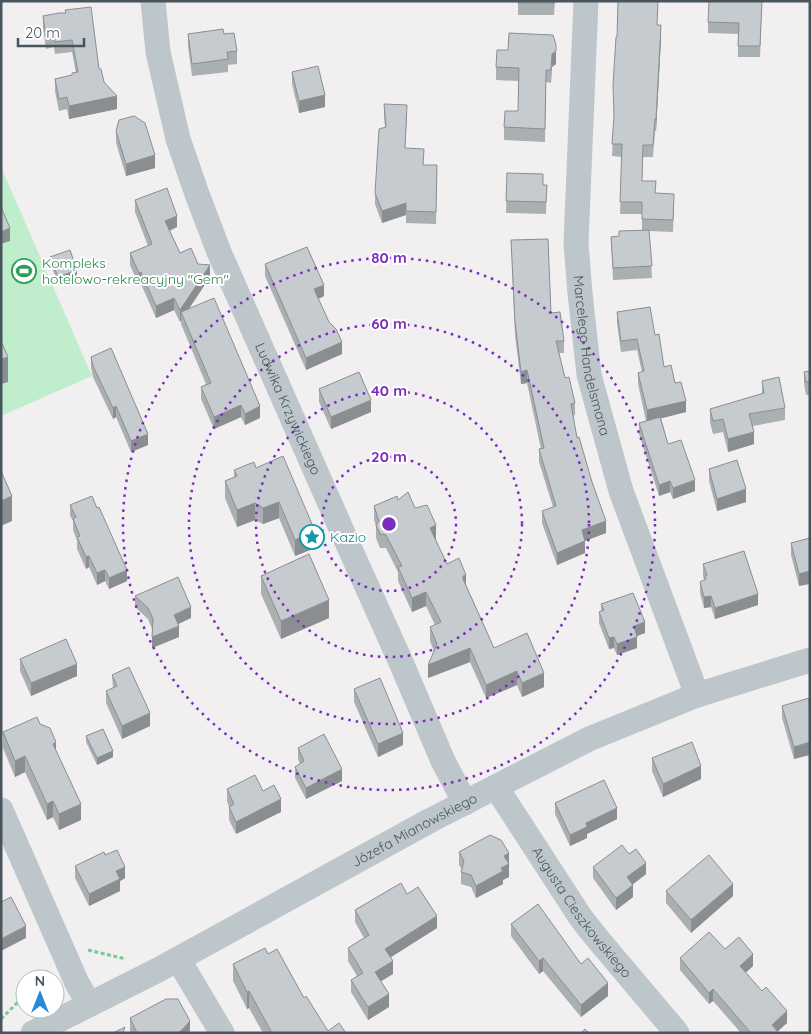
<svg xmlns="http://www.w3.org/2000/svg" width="811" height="1034" viewBox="0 0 811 1034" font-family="Quicksand,sans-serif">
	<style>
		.green { fill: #c0edcb }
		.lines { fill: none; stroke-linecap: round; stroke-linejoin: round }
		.path { stroke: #7ac997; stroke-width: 3; stroke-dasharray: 4 2.5; stroke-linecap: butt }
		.street { stroke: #bcc6cb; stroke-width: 25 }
		.wall { fill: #aaafb2 }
		.shaded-wall { fill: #8b8e91 }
		.building { fill: #c6cbcf; stroke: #8b8e91 }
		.ring { fill: none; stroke: #7b2cbf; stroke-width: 2.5; stroke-dasharray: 2.5 5 }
		.labels { text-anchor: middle; stroke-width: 4; stroke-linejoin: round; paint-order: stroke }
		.leisure-label { font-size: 14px; fill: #27864d; stroke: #fff; text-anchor: start }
		.street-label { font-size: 14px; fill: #48555c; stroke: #fff }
		.culture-label { font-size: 14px; fill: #0d838f; stroke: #fff; text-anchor: start }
		.centre { fill: #7b2cbf; stroke: #fff; stroke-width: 2.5 }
		.ring-label { font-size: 15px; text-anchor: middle; font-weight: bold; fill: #7b2cbf; stroke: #fff; stroke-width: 4; stroke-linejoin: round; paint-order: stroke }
	</style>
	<rect width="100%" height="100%" fill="#f2eff0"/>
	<!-- green -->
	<path class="green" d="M1 167 92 376 1 416Z"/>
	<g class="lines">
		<!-- path -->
		<path class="path" d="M88 950 126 959
			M42 979 48 971
			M1 1019 25 995"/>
		<!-- street -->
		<g class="street">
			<path id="s1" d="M153 1 158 52 178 139 197 194 219 252 346 540 400 660 443 761 465 803"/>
			<path id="s2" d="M586 1 576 243 580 293 589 375 621 491 697 695"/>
			<path id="s3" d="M496 787 581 918 596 937 677 1033"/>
			<path d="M1 810 77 983 89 1004"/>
			<path d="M178 959 222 1033"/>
			<path id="s4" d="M33 1033 158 970 431 820 589 739 697 695 810 660"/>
		</g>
	</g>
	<!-- wall -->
	<path class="wall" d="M518 1H555L554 15H518Z
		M658 1 657 25 661 38 656 131H655L653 157H643L642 181 656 193 674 206 673 232 649 231 652 278 613 280 611 237 619 236 642 230V214H620L622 157 612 156 614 119Z
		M762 1 760 57H738V34L708 33V22Z
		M59 13 99 69 104 82 117 109 69 119 67 109 59 111 55 91V79L72 75 76 73 72 52 55 54 54 47 46 49 43 28V16Z
		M188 34H224L237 51V64L228 65V72L192 76 188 46Z
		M508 50 556 64 552 67 551 83 546 82 545 142 504 140V127L518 111V81L496 80V67Z
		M292 72 325 107 299 113 292 84Z
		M384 104 407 116 405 148 423 165H437L436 224 406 223V215L382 223 375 204V193L385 127 384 116Z
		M116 131 155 168 126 176 116 143Z
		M507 173 543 185H547L546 214 506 213Z
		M135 200 177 227 170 231 180 253 198 264 210 277 189 309 260 418 245 425 241 417 214 429 201 399V387L206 384 181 324V320L180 322 174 310 156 318 141 284 139 285 130 265V253L148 246 135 212Z
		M511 240 551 313 564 341V353H559L565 378 575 403V415L573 416 577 438 606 533 585 541V553L557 565 542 523V511L553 507 539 462V449H541L527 383 521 384 515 335Z
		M50 257 77 276 58 283 50 263Z
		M265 264 324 296 318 299 342 354 306 370 265 276Z
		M617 312 655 335 664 367 675 383 686 412 661 418 668 444 695 491 673 499 670 492 659 496 639 434V423L646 421 638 384V373L642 372 637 350 621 352 617 323Z
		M91 357 148 445 131 452 116 417 113 419 93 377 91 368Z
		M810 371V395H806L804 384V372Z
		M762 381 785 408V420L753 426 754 444 728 452 723 432 713 434 710 422V409L762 394Z
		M319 389 371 412 331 429 319 402Z
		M256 468 315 548 295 556 279 518 263 524 255 520 237 527 225 498V481L234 477V470Z
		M709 469 746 502 717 511 709 481Z
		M398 500 415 508 436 539H435L447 564 466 585 494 648 544 687 522 697 517 685 486 698 470 662 428 678 434 651 430 641V627L435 625 426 606 412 612 398 581V572L386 548H380L376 538V527L374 519V506Z
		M70 505 127 581 109 589 105 581 97 585 89 567 86 569 77 549V540L73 530V521L70 516Z
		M810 538 799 586 791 555V543Z
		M703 564 758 605 715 619 711 607 704 608 700 593V582L704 580 703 575Z
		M261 576 329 618 281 639 261 594Z
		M135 596 191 618 178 624 179 637 152 648V629L148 619 135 607Z
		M601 604 645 633 637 636V648L617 655 614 648 609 649 599 623V612L601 611Z
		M20 659 77 676 31 696 20 671Z
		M112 675 150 726 122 739 106 703V691L113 688Z
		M354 689 403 745 378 757 354 702Z
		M810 700 794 759 782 718V706Z
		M40 724 56 751 81 820 59 830 53 817 47 820 25 772 15 777 3 748V732Z
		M86 736 113 757 97 765 86 742Z
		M298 748 342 781 306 799 295 778V767L300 764 298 759Z
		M652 758 701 779 663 797 652 771Z
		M227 789 263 791 281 812 236 834 229 820V807L227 801Z
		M555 803 617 819 587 834V838L570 846 555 814Z
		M459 852 509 853V877L503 880V884L476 898 471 887 461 884V872L462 869 459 865Z
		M629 854 646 874 633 884V897L616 910 593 878V867Z
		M105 855 125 878 120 881V891L89 906 75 878V866Z
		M666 891 733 896 691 933 666 903Z
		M407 894 437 928 390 957 393 974 380 981 389 1007 368 1020 351 992V980L357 976 348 961V948L364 938 355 922V910Z
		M511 924 581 964 608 996 581 1017 543 971 539 974 511 936Z
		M725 949 753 966 745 973 787 1023 777 1031 779 1033H741L713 1001 709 1004 680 970V958Z
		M268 954 304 998 328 1031 346 1033H263L249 1008 247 1009 233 981V964Z
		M130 1018 190 1033H130Z"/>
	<!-- shaded-wall -->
	<path class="shaded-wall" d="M661 25V38L656 131V119Z
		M556 51V64L552 67 551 83 552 54Z
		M325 95V107L299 113V101Z
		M117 96V109L69 119V106Z
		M155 155V168L126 176V164Z
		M406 203V215L382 223V211Z
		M177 216V227L165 232V221Z
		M10 228V241L1 244V232Z
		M210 265V277L183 317 181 312V320L180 322V310Z
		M77 270V276L58 283V277Z
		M141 272V284L139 285V273Z
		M324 285V296L314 301V289Z
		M174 298V310L156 318V306Z
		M342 342V354L306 370V358Z
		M8 357V382L1 384V359Z
		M527 370V383L521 384V372Z
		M371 400V412L331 429V417Z
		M686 401V412L647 422V410Z
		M241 405V417L214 429V417Z
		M116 406V417L113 419V408Z
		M260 406V418L245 425V414Z
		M754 432V444L728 452V439Z
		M148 434V445L131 452V441Z
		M695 480V491L673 499V488Z
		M670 481V492L659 496V485Z
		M746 489V502L717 511V499Z
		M12 496V521L1 526V501Z
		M279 502V518L263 524V508Z
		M255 503V520L237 527V510Z
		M606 521V533L582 542V530Z
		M436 525V539L430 541V528Z
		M315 531V548L295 556V540Z
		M585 541V553L557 565V553Z
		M89 556V567L86 569V557Z
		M105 570V581L97 585V573Z
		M127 570V581L109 589V578Z
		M810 571V584L799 586V574Z
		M466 575V588L463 590V576Z
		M426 592V606L412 612V598Z
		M758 594V605L715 619V608Z
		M711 596V607L704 608V597Z
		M329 600V618L281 639V621Z
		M191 607V618L174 626V615Z
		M645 622V633L634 637V626Z
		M179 626V637L152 648V637Z
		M614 637V648L609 649V638Z
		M637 637V648L617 655V644Z
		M470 648V662L428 678V665Z
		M77 664V676L31 696V683Z
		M517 671V685L486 698V685Z
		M544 673V687L522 697V683Z
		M150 713V726L122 739V726Z
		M403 733V745L378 757V744Z
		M56 742V758L53 744Z
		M810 742V755L794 759V747Z
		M113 751V757L97 765V758Z
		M25 756V772L15 777V761Z
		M701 766V779L663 797V784Z
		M342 769V781L306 799V788Z
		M281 799V812L236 834V822Z
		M53 801V817L47 820V804Z
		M81 804V820L59 830V814Z
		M617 808V819L587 834V838L570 846V835L586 823Z
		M509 853V877L503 880V884L476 898V886L501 868 504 856Z
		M646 863V874L627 889V877Z
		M125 867V878L120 881V891L89 906V894L116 871Z
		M733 884V896L691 933V920Z
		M633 885V897L616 910V898Z
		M437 916V928L385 961V949Z
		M26 926V938L1 951V939Z
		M753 954V966L740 978V966Z
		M543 958V971L539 974V961Z
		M393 961V974L375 985V972Z
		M608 983V996L581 1017V1005Z
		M713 989V1001L709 1004V993Z
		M249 991V1008L247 1009V992Z
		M389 994V1007L368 1020V1007Z
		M787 1011V1023L776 1033 772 1025Z
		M190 1021V1033H179V1032Z"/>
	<!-- building -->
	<path class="building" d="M518 1H554V3H518Z
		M618 1H658L657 25H661L656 119H655L653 145H643L642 181H656L655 193 674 194 673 220 642 219V202H620L622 144H612L614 116 613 85 616 37H617Z
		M709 1H762L760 46H738L739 23 708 22Z
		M91 7 99 69H101L104 82 117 96 69 106 67 97 59 99 55 79 72 75V73L78 72 72 40 55 42 54 35 46 37 43 16 59 13H66L65 10Z
		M223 29 224 34 234 33 237 51 227 52 228 59 192 64 188 34Z
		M509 33 553 35 556 45V51L552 54 551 70H546L545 129 504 127 505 111H518L519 68 496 67 497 50H508Z
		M318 66 325 95 299 101 292 72Z
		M384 104 407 105 405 148 424 149 423 165H437L436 212 406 211V203L382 211 375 193 379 129 386 127Z
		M134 116 145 123 155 155 126 164 116 131 119 120Z
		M507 173 543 174V185H547L546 202 506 201Z
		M167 188 177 216 165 221 180 253 191 248 198 264 210 265 180 310 174 298 156 306 141 272 139 273 130 253 152 244 135 200Z
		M1 207 10 228 1 232Z
		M649 230 652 266 613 268 611 237 619 236V231Z
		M548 239 551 313 560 312 564 341H556L565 378 569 377 575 403 571 404 577 438 579 437 592 482 606 521 582 530 585 541 557 553 542 511 556 506 539 449 544 448 527 370 521 372 515 322 511 240Z
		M307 247 324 285 314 289 329 322 336 329 342 342 306 358 265 264Z
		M70 250 77 270 58 277 50 257Z
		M214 298 260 406 245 414 241 405 214 417 201 387 211 383 181 312Z
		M650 307 655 335 659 334 664 367 671 365 675 383 681 382 686 401 647 410 638 373 644 371 637 339 621 341 617 312Z
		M1 341 8 357 1 359Z
		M111 348 148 434 131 441 116 406 113 408 93 366 91 357Z
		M810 371V382H806L804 372Z
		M359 372 371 400 331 417 319 389Z
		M779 377 785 408 749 414 754 432 728 439 723 419 713 421 710 409 764 393 762 381Z
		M660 417 668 444 681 440 695 480 673 488 670 481 659 485 639 423Z
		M283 456 315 531 295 540 279 502 263 508 255 503 237 510 225 481 237 476 234 470 254 462 256 468Z
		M737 460 746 489 717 499 709 469Z
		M1 471 12 496 1 501Z
		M408 492 415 508 427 505 436 525 430 528 447 564 459 558 466 575 463 576V579L494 648 527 633 544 673 522 683 517 671 486 685 470 648 428 665 437 644 430 627 441 622 426 592 412 598 398 567 402 566 386 535 380 534 376 525 379 521 374 506 397 496 398 500Z
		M92 496 97 508 99 507 127 570 109 578 105 570 97 573 89 556 86 557 77 537 80 536 73 519 76 517 70 505Z
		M810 538V571L799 574 791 543Z
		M744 551 758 594 715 608 711 596 704 597 700 582 706 579 705 576 707 575 703 564Z
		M309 554 329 600 281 621 261 576Z
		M178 577 191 607 174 615 179 626 152 637 153 619 148 608 135 596Z
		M633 593 645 622 634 626 637 637 617 644 614 637 609 638 599 612 604 610 601 604Z
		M66 639 77 664 31 683 20 659Z
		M129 667 150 713 122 726 106 691 117 686 112 675Z
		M380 678 403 733 378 744 354 689Z
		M809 698 810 742 794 747 782 706Z
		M37 717 40 724 50 728 56 742 53 744 81 804 59 814 53 801 47 804 25 756 15 761 3 732Z
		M103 729 113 751 97 758 86 736Z
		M324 734 342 769 306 788 295 767 304 761 298 748Z
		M692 742 701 766 663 784 652 758Z
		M255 775 263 791 274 785 281 799 236 822 229 807 234 804 227 789Z
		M604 780 617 808 586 823 587 827 570 835 555 803Z
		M490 835 501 840 509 853 504 856 509 864 501 868 503 871 476 886 471 875 461 872 464 861 459 852Z
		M622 845 629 854 636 849 646 863 627 877 633 885 616 898 593 867Z
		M117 850 125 867 116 871 120 879 89 894 75 866 104 852 105 855Z
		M709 855 733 884 691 920 666 891Z
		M401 883 407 894 418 887 437 916 385 949 393 961 375 972 389 994 368 1007 351 980 363 973 348 948 369 935 355 910Z
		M11 897 26 926 1 939V902Z
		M538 904 581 964 588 958 608 983 581 1005 543 958 539 961 511 924Z
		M709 932 725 949 739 937 753 954 740 966 762 991 766 987 787 1011 772 1025 779 1033H751L713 989 709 993 680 958Z
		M265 948 268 954 277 949 304 998 306 996 328 1031 339 1023 346 1033H272L249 991 247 992 233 964Z
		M166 999H178L190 1021 182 1030 179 1032V1033H137L130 1018Z
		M125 1027 123 1033H113Z
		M585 1029 589 1033H581Z"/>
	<!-- distance rings -->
	<g class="ring">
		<circle cx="389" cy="524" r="67"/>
		<circle cx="389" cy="524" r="133"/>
		<circle cx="389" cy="524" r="200"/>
		<circle cx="389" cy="524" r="266"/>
	</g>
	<!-- icons -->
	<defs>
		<symbol id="stadium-ring" viewBox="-11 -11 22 22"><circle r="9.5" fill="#fff" stroke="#2e9e5b" stroke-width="1.5"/><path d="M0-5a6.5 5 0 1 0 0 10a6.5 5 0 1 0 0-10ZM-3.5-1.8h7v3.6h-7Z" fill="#2e9e5b"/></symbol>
		<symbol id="sight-ring" viewBox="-11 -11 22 22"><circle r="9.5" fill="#fff" stroke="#0f9aa8" stroke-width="1.5"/><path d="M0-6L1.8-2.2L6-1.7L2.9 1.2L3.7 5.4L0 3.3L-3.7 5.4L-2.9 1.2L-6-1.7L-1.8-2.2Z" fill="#0f9aa8"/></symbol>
	</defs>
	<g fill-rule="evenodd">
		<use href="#stadium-ring" x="10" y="257" width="28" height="28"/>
		<use href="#sight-ring" x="298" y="523" width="28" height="28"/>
	</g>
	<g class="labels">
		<!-- leisure labels -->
		<g class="leisure-label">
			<text x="42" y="268">Kompleks<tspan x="42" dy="16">hotelowo-rekreacyjny "Gem"</tspan></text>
		</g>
		<!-- street labels -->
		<g class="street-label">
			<text dy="5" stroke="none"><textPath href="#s2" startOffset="356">Marcelego Handelsmana</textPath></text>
			<text dy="5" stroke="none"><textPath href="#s1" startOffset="432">Ludwika Krzywickiego</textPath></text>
			<text dy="5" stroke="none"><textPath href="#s4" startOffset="432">Józefa Mianowskiego</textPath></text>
			<text dy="5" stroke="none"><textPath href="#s3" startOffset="152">Augusta Cieszkowskiego</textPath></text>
		</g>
		<!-- culture labels -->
		<g class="culture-label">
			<text x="330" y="542">Kazio</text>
		</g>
	</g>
	<circle cx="389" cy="524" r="8" class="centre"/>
	<g class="ring-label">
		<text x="389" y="263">80 m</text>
		<text x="389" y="329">60 m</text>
		<text x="389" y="396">40 m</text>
		<text x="389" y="462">20 m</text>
	</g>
	<!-- border -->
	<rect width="811" height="1034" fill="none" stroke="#48555c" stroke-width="5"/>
	<!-- north arrow -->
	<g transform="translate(40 994)"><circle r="24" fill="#ffffff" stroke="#b6bbbe"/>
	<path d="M0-4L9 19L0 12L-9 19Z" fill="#228ad9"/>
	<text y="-8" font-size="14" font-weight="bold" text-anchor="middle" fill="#48555c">N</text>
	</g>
	<!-- scale -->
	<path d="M18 38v8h66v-8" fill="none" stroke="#48555c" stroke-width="2.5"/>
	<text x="25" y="38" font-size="15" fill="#48555c" stroke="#ffffff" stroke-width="4" paint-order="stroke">20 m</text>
</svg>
